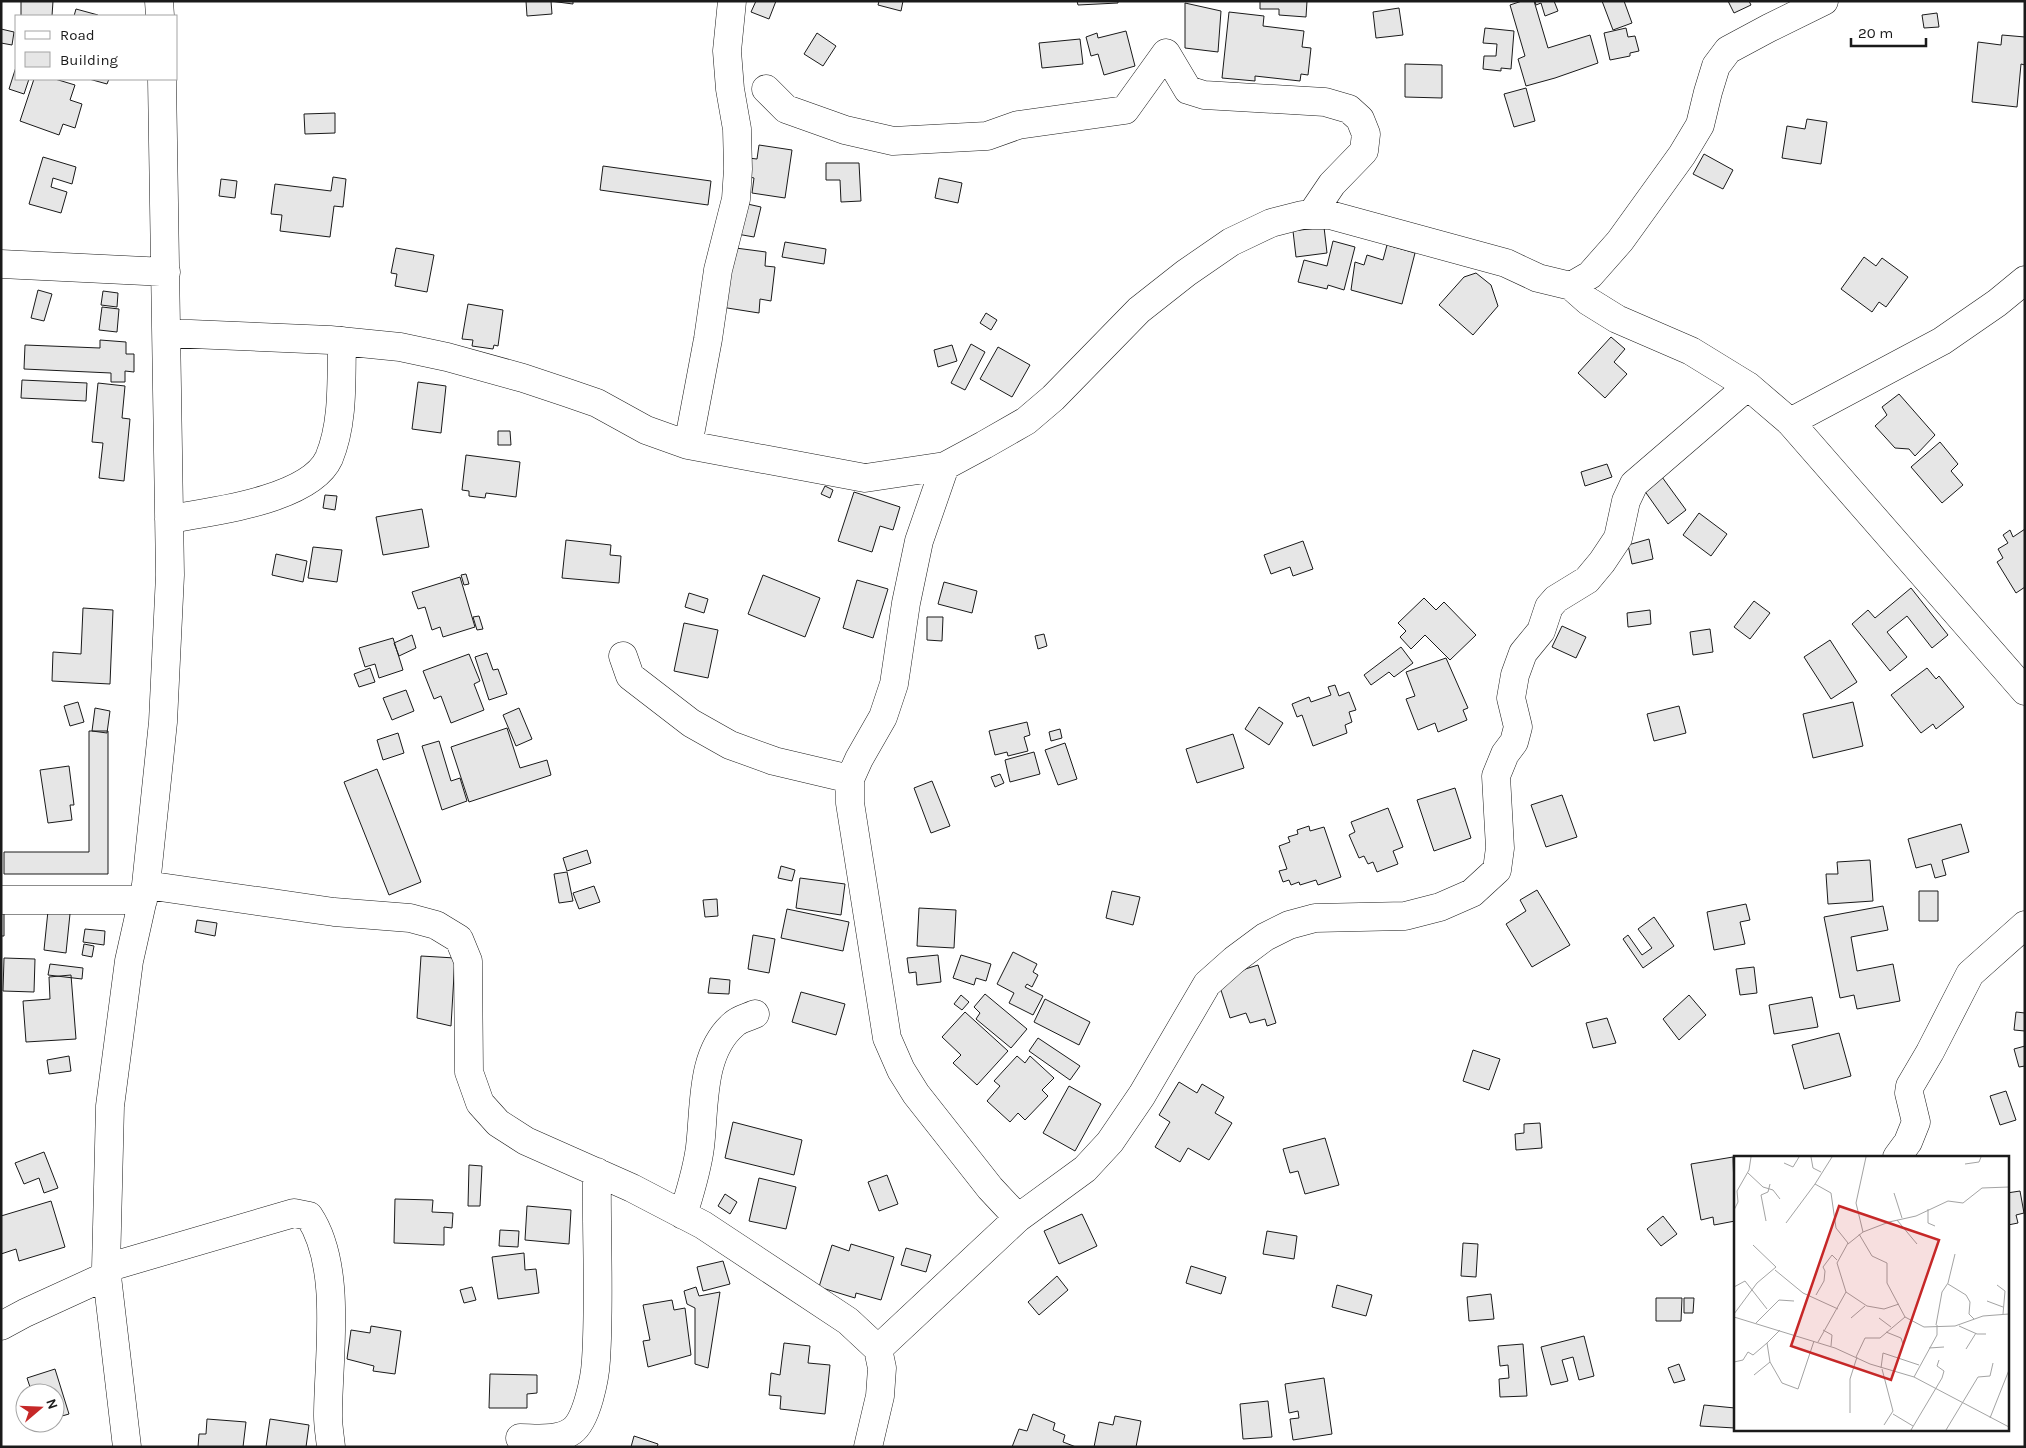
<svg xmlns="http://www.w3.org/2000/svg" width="2026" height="1448" viewBox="0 0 2026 1448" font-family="Karla,sans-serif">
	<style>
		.building { fill: #e6e6e6; stroke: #1a1a1a }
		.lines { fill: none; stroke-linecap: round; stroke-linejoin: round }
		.minor-casing { stroke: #1a1a1a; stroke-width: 29 }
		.minor { stroke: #fff; stroke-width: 28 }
		.inset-road { fill: none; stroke: #a3a3a3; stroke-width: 1 }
		.view { fill: #c62828; fill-opacity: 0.15; stroke: #c62828; stroke-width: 2.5 }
		.inset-edge { fill: none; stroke: #1a1a1a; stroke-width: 2.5 }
	</style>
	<rect width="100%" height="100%" fill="#fff"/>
	<!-- building -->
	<path class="building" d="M21 1H53L52 16H21Z
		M526 1H551L552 14 527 16Z
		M550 1H573V4Z
		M756 1H776L769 19 751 12Z
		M879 1H903L901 11 878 5Z
		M1077 1H1118V3L1078 5Z
		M1260 1H1307L1306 17 1279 15V9H1260Z
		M1522 1H1534L1548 48 1590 35 1598 63 1555 78 1526 86 1518 59 1525 56 1510 5Z
		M1535 1H1554L1558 11 1545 16 1541 3 1536 5Z
		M1602 1H1624L1632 23 1613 30Z
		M1728 1H1749L1751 5 1734 13Z
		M1185 3 1221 11 1218 52 1185 48Z
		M1399 8 1403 35 1376 38 1373 12Z
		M76 9 98 15 97 16H74Z
		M1229 12 1264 16 1263 26 1304 31 1302 47 1311 48 1308 75 1301 74 1300 81 1255 76V81L1222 78Z
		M1937 13 1939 27 1924 28 1922 15Z
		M1485 28 1514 31 1511 69 1501 68V71L1483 69 1484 56H1496L1497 44 1483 43Z
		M1626 28 1628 37 1635 36 1639 51 1630 53V56L1610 60 1604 33Z
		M1 29 14 32 12 45 1 43Z
		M1126 31 1135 66 1104 75 1098 54 1091 56 1086 37 1097 33 1098 38Z
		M817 33 836 46 823 66 804 54Z
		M2002 35 2025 37V65L2021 64 2017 107 1972 102 1978 42 2001 45Z
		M1080 39 1083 64 1042 68 1039 43Z
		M1405 64 1442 65V98L1405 97Z
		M16 67V79H29L24 94 9 89Z
		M34 79H55L75 85 70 100 82 104 75 128 63 124 59 135 20 121Z
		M89 79H109L107 84Z
		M1526 88 1535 121 1514 127 1504 94Z
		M335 113V133L305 134 304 114Z
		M1807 119 1827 122 1821 164 1782 158 1787 126 1805 129Z
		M759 145 792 150 785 198 752 193 754 178 745 176 748 158 757 159Z
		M1704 154 1733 170 1723 189 1693 174Z
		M43 157 76 167 72 184 53 178 51 187 67 192 61 213 29 204Z
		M826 163H859L861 201 841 202 840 180H826Z
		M603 166 711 181 708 205 600 190Z
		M333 177 346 179 343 207 334 206 330 237 280 231 282 215 271 214 275 184 331 191Z
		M939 178 962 183 958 203 935 198Z
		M221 179 237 181 235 198 219 196Z
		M743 203 761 207 754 237 737 234Z
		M1324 227 1327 253 1296 257 1293 231Z
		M1333 241 1355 247 1344 290 1328 285 1327 289 1298 282 1304 260 1327 266Z
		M785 242 826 249 824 264 782 257Z
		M1387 245 1415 253 1402 304 1351 290 1355 262 1364 265 1367 255 1383 260Z
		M728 247 766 252 765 266 775 267 771 301 760 299 759 313 721 307Z
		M396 248 434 255 427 292 395 286 397 274 391 273Z
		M1864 257 1876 266 1882 258 1908 277 1886 307 1879 302 1872 312 1841 289Z
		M1476 273 1491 285 1498 306 1473 335 1439 305 1464 277Z
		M38 290 52 294 44 321 31 318Z
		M103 291 118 293 117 307 101 305Z
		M468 304 503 310 498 346 494 345 493 349 472 346 473 340 462 339Z
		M102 307 119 309 117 332 99 330Z
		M986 313 997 320 991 330 980 323Z
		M1611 337 1625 349 1614 362 1627 374 1605 398 1578 373Z
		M100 340 126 342V354H134V372L125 371V382H111V373L24 369 25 345 100 348Z
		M971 344 985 352 965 390 951 383Z
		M952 345 957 361 938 367 934 350Z
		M998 347 1030 365 1012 397 980 379Z
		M22 380 87 383 86 401 21 398Z
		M418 382 446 386 441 433 412 429Z
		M98 383 125 386 122 418 130 419 124 481 99 478 103 443 92 442Z
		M1899 394 1935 435 1915 456 1909 449 1895 448 1875 426 1887 415 1882 407Z
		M498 431H510L511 445H498Z
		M1940 442 1958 464 1951 471 1963 485 1942 503 1911 467Z
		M466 455 520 462 516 497 486 493 485 498 469 496V491L462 490Z
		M1607 464 1612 477 1585 486 1581 472Z
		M1662 477 1686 510 1668 524 1644 490Z
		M825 486 833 490 830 498 821 494Z
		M854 492 900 507 893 530 880 526 872 552 838 541Z
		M325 495 337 496 335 510 323 508Z
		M422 509 429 547 383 555 376 517Z
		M1699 513 1727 534 1711 556 1683 535Z
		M2025 529V587L2016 593 1997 562 2003 558 1998 549 2008 543 2003 535 2010 530 2013 537Z
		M1649 539 1653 559 1632 564 1628 545Z
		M566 540 611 545 610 555 621 556 619 583 562 578Z
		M1303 541 1313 569 1293 576 1290 567 1271 574 1264 555Z
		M313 547 342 550 337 582 308 578Z
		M276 554 307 561 303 582 272 575Z
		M466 574 469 584 464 585 461 575Z
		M763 575 820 598 805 637 748 614Z
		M460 577 475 627 443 637 440 627 432 630 425 607 418 609 412 592Z
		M857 580 888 589 873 638 843 628Z
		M944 582 977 591 972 613 938 604Z
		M1911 588 1948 635 1932 648 1907 616 1887 632 1907 657 1890 671 1852 624 1868 610 1875 618Z
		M689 593 708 599 704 613 685 607Z
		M1424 598 1436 610 1444 602 1476 635 1450 660 1425 635 1411 649 1400 637 1406 631 1398 623Z
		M1754 601 1770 613 1750 639 1734 627Z
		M83 608 113 610 110 684 52 681 53 652 81 654Z
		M1650 610 1651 624 1628 627 1627 613Z
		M479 616 483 629 477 630 473 617Z
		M927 617H943L942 641 927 640Z
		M684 623 718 630 708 678 674 671Z
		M1562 626 1586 637 1576 658 1552 647Z
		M1710 629 1713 652 1693 655 1690 632Z
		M1044 634 1047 646 1038 649 1035 636Z
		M412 635 416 648 399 656 394 643Z
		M393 638 403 670 379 678 375 664 365 667 359 648Z
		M1830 640 1857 682 1831 699 1804 657Z
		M1401 647 1413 663 1394 677 1389 672 1371 685 1364 675Z
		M487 653 493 670 498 669 507 694 489 700 475 657Z
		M469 654 480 681 474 684 484 710 451 723 441 696 434 699 423 671Z
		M1446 658 1468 708 1463 710 1467 720 1438 732 1435 723 1418 730 1406 699 1415 696 1406 672Z
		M370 668 375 682 359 687 354 674Z
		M1927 668 1936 679 1939 676 1964 707 1936 729 1933 724 1921 733 1891 695Z
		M1335 685 1339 696 1349 692 1356 710 1349 712 1352 722 1345 725 1347 733 1313 746 1302 715 1297 717 1292 704 1309 697 1311 702 1331 695 1328 687Z
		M406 690 414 711 392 720 383 698Z
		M78 702 84 722 70 726 64 706Z
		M1853 702 1863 746 1813 758 1803 714Z
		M1679 706 1686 733 1654 741 1647 714Z
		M1259 707 1283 723 1269 745 1245 729Z
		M95 708 110 711 107 733 92 731Z
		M519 708 532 739 516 746 503 715Z
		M1027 722 1030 735 1024 737 1028 751 1008 756 1007 752 995 755 989 731Z
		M507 728 520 768 547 760 551 775 469 802 451 747Z
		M1060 729 1062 738 1051 741 1049 732Z
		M89 731H108V874H4V852H89Z
		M398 733 404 753 383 760 377 740Z
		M1233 734 1244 768 1197 783 1186 749Z
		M439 741 451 781 460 778 467 801 442 810 422 746Z
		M1065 743 1077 779 1058 785 1045 750Z
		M1034 752 1040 774 1010 782 1005 760Z
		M69 766 74 805H70L72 820 48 823 40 770Z
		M377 769 421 882 389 895 344 782Z
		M1000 774 1004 783 995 787 991 777Z
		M932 781 950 826 931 833 914 788Z
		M1455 788 1471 838 1434 851 1417 800Z
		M1562 795 1577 837 1546 847 1531 805Z
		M1388 808 1403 847 1393 851 1398 864 1377 872 1373 862 1368 864 1364 856 1359 858 1349 835 1355 832 1351 822Z
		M1961 824 1969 852 1942 860 1946 875 1935 878 1931 864 1916 868 1908 839Z
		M1309 826 1310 831 1324 827 1341 877 1318 885 1316 880 1300 885 1299 882 1291 885 1289 880 1283 882 1279 871 1287 869 1279 846 1290 842 1288 837 1298 834 1297 830Z
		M587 850 591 863 567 871 563 858Z
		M1870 860 1873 901 1828 904 1826 874H1838L1837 862Z
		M781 866 795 870 792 881 778 878Z
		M567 872 573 901 559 903 554 874Z
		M800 878 845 884 841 915 796 908Z
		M594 886 600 902 579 909 573 893Z
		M1537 890 1570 945 1532 967 1506 924 1526 911 1520 900Z
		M1112 891 1140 897 1133 925 1106 918Z
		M1919 891H1938V921H1919Z
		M717 899 718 916 705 917 703 900Z
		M49 901 71 904 66 953 44 950Z
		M1746 904 1750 920 1740 922 1745 944 1714 950 1707 912Z
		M1883 906 1888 930 1851 937 1857 971 1893 964 1900 1001 1857 1009 1854 995 1840 998 1824 917Z
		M919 908 956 910 954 948 917 946Z
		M1 909H4V936H1Z
		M787 909 849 922 843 951 781 938Z
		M1654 917 1674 946 1643 968 1623 939 1628 935 1642 955 1652 948 1638 929Z
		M197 920 217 923 215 936 195 932Z
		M85 929 105 931 104 945 83 942Z
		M753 935 775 939 769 973 748 969Z
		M84 944 94 946 92 957 82 955Z
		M1013 952 1037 964 1033 972 1038 975 1032 987 1027 984 1025 987 1043 996 1033 1015 1009 1003 1014 993 997 984Z
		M938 955 941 982 917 985 916 972 909 973 907 958Z
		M961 955 991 964 986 981 976 978 974 985 953 978Z
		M421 956 455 958 451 1026 417 1018Z
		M4 958 35 959 34 992 3 991Z
		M50 964 83 968 82 979 48 975Z
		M1258 965 1276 1023 1267 1026 1265 1019 1250 1023 1246 1013 1230 1018 1217 978Z
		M1754 967 1757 993 1740 995 1736 969Z
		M71 975 76 1039 26 1042 23 1001 50 999 49 977Z
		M710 978 730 980 729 994 708 993Z
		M801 992 845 1004 836 1035 792 1022Z
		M985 994 1027 1029 1011 1048 976 1019 980 1013 974 1007Z
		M961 995 969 1002 962 1010 954 1004Z
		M1689 995 1706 1015 1679 1040 1663 1019Z
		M1812 997 1818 1027 1774 1034 1769 1005Z
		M1045 999 1090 1022 1079 1045 1034 1022Z
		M965 1012 1008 1051 977 1085 953 1063 961 1055 942 1037Z
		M2016 1012 2025 1013V1031L2014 1030Z
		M1607 1018 1616 1043 1593 1048 1586 1023Z
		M1839 1033 1851 1076 1804 1089 1792 1045Z
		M1038 1038 1080 1066 1070 1080 1029 1051Z
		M2025 1046V1066L2019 1067 2014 1049Z
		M1473 1050 1500 1059 1489 1090 1463 1081Z
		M69 1056 71 1071 49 1074 47 1060Z
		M1017 1056 1025 1063 1030 1056 1054 1078 1042 1090 1048 1096 1025 1120 1018 1113 1010 1122 987 1101 1000 1086 994 1081Z
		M1179 1082 1197 1093 1202 1084 1224 1097 1215 1113 1232 1123 1209 1160 1188 1148 1180 1162 1155 1147 1170 1122 1159 1115Z
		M1069 1086 1101 1104 1075 1151 1043 1133Z
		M2006 1091 2016 1120 2000 1125 1990 1096Z
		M733 1122 802 1140 794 1175 725 1158Z
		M1540 1123 1542 1148 1516 1150 1515 1134 1524 1133V1124Z
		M1325 1138 1339 1185 1305 1194 1298 1171 1290 1173 1283 1149Z
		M44 1152 58 1188 44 1193 39 1178 24 1184 15 1163Z
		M1733 1157 1735 1221 1714 1225 1713 1217 1701 1220 1691 1164Z
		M469 1165 482 1166 480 1206H468Z
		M887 1175 898 1204 879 1211 868 1182Z
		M759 1178 796 1187 786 1229 749 1221Z
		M2020 1191 2024 1213 2016 1215 2018 1223 2008 1225 2007 1193Z
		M725 1194 737 1202 730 1214 718 1206Z
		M395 1199 433 1200 432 1212 453 1213 452 1228 444 1227V1245L394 1243Z
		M51 1201 65 1247 19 1261 16 1249 1 1254V1216Z
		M527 1206 571 1210 569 1244 525 1240Z
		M1082 1214 1097 1246 1059 1264 1044 1231Z
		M1663 1216 1677 1234 1661 1246 1647 1229Z
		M500 1230 519 1231 518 1247 499 1246Z
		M1267 1231 1297 1236 1294 1259 1263 1254Z
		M1463 1243 1478 1244 1476 1277 1461 1276Z
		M851 1244 894 1257 881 1300 856 1293 855 1298 819 1287 832 1245 849 1251Z
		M906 1248 931 1255 926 1272 901 1265Z
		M524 1253 525 1270 536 1269 539 1293 498 1299 492 1257Z
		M723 1261 730 1284 703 1291 697 1267Z
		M1191 1266 1226 1277 1221 1294 1186 1283Z
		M1057 1276 1068 1290 1039 1315 1028 1302Z
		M1337 1285 1372 1295 1366 1316 1332 1307Z
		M472 1287 476 1300 464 1303 460 1290Z
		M696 1287 699 1296 720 1292 708 1368 695 1364V1308L687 1304 684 1291Z
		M1491 1294 1494 1319 1469 1321 1467 1297Z
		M1656 1298H1682L1681 1321H1656Z
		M1684 1298H1694L1693 1313H1684Z
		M672 1300 674 1310 685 1308 691 1355 648 1367 643 1341 650 1340 643 1305Z
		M371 1326 401 1331 395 1374 373 1371 374 1366 347 1359 351 1330 370 1333Z
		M1584 1336 1594 1376 1579 1380 1573 1357 1562 1360 1568 1381 1551 1385 1541 1347Z
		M784 1343 810 1346 808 1363 830 1365 825 1414 780 1409 781 1396 769 1395 771 1373 780 1375Z
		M1523 1344 1527 1396 1500 1397 1499 1379 1509 1378 1508 1365 1500 1366 1498 1346Z
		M1679 1364 1685 1380 1674 1383 1668 1368Z
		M55 1369 69 1414 55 1418V1393H32L27 1378Z
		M490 1374 537 1375V1393L527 1394V1408H489Z
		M1324 1378 1332 1434 1293 1440 1290 1419 1299 1418 1298 1411 1289 1413 1285 1384Z
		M1268 1401 1272 1437 1243 1439 1240 1404Z
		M1704 1405 1735 1408V1428L1700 1426Z
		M1033 1414 1055 1423 1053 1430 1065 1435 1063 1442 1076 1447H1012L1019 1429 1027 1431Z
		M1115 1416 1141 1421 1136 1447H1094L1099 1422 1113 1425Z
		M207 1419 246 1422 243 1447H198L199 1434H206Z
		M270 1419 309 1425 306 1447H266Z
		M634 1436 658 1444 657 1447H631Z"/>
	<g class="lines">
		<defs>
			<path id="minor" d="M159 1 160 16
				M766 89 786 109 845 130 893 141 987 136 1018 125 1125 110 1166 53 1188 90 1204 95 1325 102 1349 109 1360 119 1366 134 1364 151 1332 184 1311 215
				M1 264 166 272
				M1571 286 1588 301 1617 319 1691 351 1748 386 1790 422 2025 691
				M167 333 330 340 400 347 447 357 523 378 568 393 597 403 646 430 688 445 865 478 945 466 984 445 1026 421 1053 398 1139 310 1186 273 1231 242 1271 223 1302 215H1330L1506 263 1538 278 1571 286 1590 275 1620 241 1682 155 1700 125 1708 92 1716 66 1728 50 1769 28 1824 1
				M1790 422 1942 341 1997 303 2025 280
				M688 445 708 339 718 270 736 199 738 169 737 129 730 89 727 51 732 1
				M945 466 919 541 906 603 894 684 883 717 859 759 850 779V803L887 1038 901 1070 916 1094 990 1188 1018 1218
				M169 519C211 512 310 500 329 458 344 422 341 379 342 341
				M623 656 630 676 691 723 730 745 774 761 850 779
				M146 885 334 912 410 918 436 925 459 939 468 961 469 1072 480 1103 498 1123 526 1141 632 1188 703 1225 848 1321 878 1349 882 1368 880 1396 868 1447
				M1 900H143
				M1897 1157 1908 1142 1916 1122 1909 1093 1910 1086 1930 1052 1970 974 2025 925
				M683 1215C690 1192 697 1171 700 1147 705 1107 700 1053 734 1024 739 1019 749 1017 755 1014
				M106 1268 294 1213 309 1216C343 1267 328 1357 328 1416 328 1426 330 1437 331 1447
				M1 1326 25 1313 108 1275
				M878 1349 1018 1218 1085 1169 1110 1142 1142 1095 1207 984 1234 960 1265 937 1289 925 1315 918 1405 916 1440 907 1472 893 1497 870 1500 848 1496 776 1505 754 1514 742 1518 727 1511 698 1515 675 1523 653 1541 631 1549 607 1556 599 1587 580 1602 562 1618 538 1626 501 1634 484 1748 386
				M520 1438C536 1438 558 1441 572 1431 587 1420 595 1378 596 1360 600 1298 596 1235 597 1172
				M127 1447 106 1268 110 1106 129 961 146 885 163 722 170 575 162 79"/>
		</defs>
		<!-- minor casing -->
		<use href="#minor" class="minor-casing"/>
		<!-- minor -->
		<use href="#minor" class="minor"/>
	</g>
	<!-- overview -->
	<g transform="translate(1734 1156)">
		<rect width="275" height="275" fill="#fff"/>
		<path class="inset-road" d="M77 1 79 12 87 16M50 7 59 11 65 1M231 8 245 6 247 1M14 17 29 31 39 34 46 43M160 37 168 62M194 53V67L201 70M0 54 4 46 3 35 15 14 17 1M163 64 183 88M32 65 27 39 34 36 36 28M52 67 81 28M129 76 122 47 132 1M125 78 138 100 153 107V127L171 161M114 88 129 76 155 66 182 60 214 45 229 47 248 32 275 31M41 114 69 137 104 153M214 128 232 139 236 146 235 158 240 163M263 129 271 135 269 158M0 131 11 125 33 153M112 136 133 150 150 153 165 148M82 139 90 125 91 115 89 111 98 99 103 104M253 145 269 151M0 158 23 127 42 111 19 89M0 161 101 192 136 208 180 221 275 271M117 162 131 150M145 162 157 171M22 167 45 144 60 145M202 169 208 136 214 127 221 98M225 170 243 178H252M89 174 98 179 97 190M152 176 167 182 169 188M84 186 112 136 103 107 114 87 102 72 97 37 81 28 98 1M195 192 210 191M232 193 242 177M122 201 131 182H146L171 161 190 171 221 170 249 160 275 158M0 206 9 204 14 196 19 199 33 187M36 206 48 227 64 233 80 185M147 212 149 197 185 209M148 213 159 255 150 269M20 219 36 206 33 187 46 174M180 221 203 179V169M116 257V223L123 201M159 258 179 270M256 262 275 214M177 274 208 222 210 215 203 210 205 204M212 274 244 221 256 220 259 207"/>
		<path class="view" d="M105 50 205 84 157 224 57 190Z"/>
		<rect width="275" height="275" class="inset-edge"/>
	</g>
	<!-- border -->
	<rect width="2026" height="1448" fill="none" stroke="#1a1a1a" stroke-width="5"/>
	<!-- legend -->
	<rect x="15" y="15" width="162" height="65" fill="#ffffff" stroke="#a3a3a3"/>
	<rect x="25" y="31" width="25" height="8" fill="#ffffff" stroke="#a3a3a3"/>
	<text x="60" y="40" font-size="15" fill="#1a1a1a">Road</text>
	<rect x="25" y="52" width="25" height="15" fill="#e6e6e6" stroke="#a3a3a3"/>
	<text x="60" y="65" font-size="15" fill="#1a1a1a">Building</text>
	<!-- north arrow -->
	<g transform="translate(40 1408) rotate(71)"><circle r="24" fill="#ffffff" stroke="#a3a3a3"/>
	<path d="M0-4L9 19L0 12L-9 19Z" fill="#c62828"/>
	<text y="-8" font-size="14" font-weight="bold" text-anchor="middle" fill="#1a1a1a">N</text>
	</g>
	<!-- scale -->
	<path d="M1851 38v8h75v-8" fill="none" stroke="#1a1a1a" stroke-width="2.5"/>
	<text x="1858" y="38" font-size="15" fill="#1a1a1a" stroke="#ffffff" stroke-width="4" paint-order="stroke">20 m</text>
</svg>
